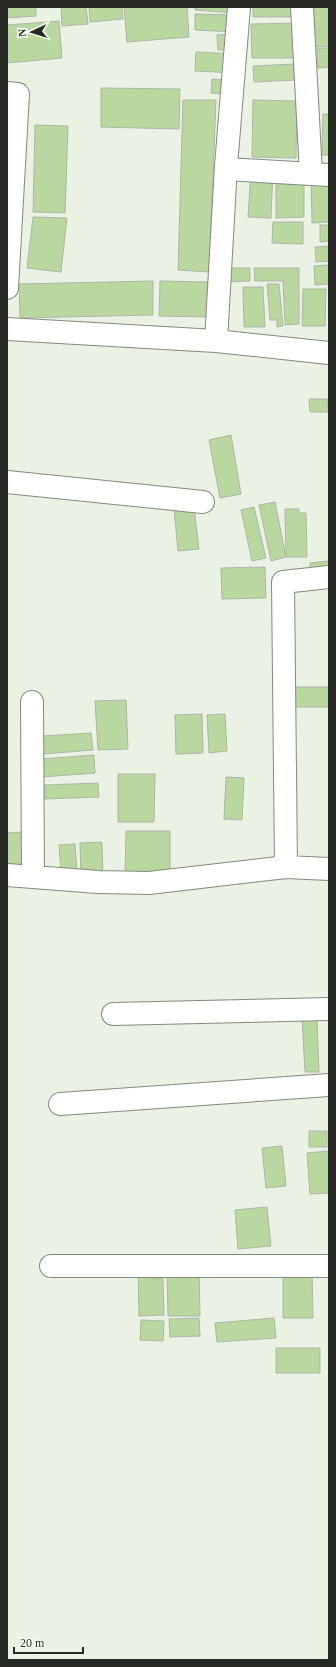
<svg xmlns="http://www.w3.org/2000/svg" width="336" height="1667" viewBox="0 0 336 1667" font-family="Georgia,serif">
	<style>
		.building { fill: #b9d79f; stroke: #aeb6a8 }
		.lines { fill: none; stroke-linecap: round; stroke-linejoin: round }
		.minor-casing { stroke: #838a7d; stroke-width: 24 }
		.minor { stroke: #fff; stroke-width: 22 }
	</style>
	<rect width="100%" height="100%" fill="#eaf2e3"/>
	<!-- building -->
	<path class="building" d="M7 7H36V16L7 18Z
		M61 7H86L88 24 62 26Z
		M89 7H122L123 19 90 22Z
		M124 7H187L189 37 127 42Z
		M195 7H236L235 13 195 10Z
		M253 7H295V17H253Z
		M310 7H329V46L311 47Z
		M195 14 235 15V32L195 30Z
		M59 21 62 58 7 63V25Z
		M296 23V58H252L251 24Z
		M235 34 236 49 218 50 217 35Z
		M317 48H329V67L318 68Z
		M196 52 238 54 237 73 195 71Z
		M295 64 296 80 254 82 253 66Z
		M212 79 239 81V95L211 93Z
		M101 88 180 89 179 129 101 127Z
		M183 100H216L209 272 178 270Z
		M253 100 297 101 296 158 252 157Z
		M323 114H329V155H322Z
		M35 125 68 126 65 213 33 212Z
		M251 170 273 171 271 218 248 217Z
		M276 178H304V217L276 218Z
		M311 178H329V222L312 223Z
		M33 217 67 218 61 272 27 268Z
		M273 222H303V244L272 243Z
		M320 225H329V241L320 242Z
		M329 246V261L316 262 315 247Z
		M329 265V284L315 285 314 266Z
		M222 268H250V281L222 282Z
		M254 268H299V324L285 325 283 281H255Z
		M153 281V315L20 318 19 284Z
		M160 281 210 282 209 317 159 316Z
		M267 284H279L283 326 277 327V320H270Z
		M243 287H263L265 327H244Z
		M303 289H326L325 326H302Z
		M309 399H328V412H310Z
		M231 435 241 494 220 498 209 440Z
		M275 502 286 557 271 561 259 505Z
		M194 507 199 549 178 551 174 509Z
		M254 507 266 558 252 561 241 510Z
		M285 509H299V513H306L307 557H286Z
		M329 561V575L311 577 310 563Z
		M265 567 266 598 222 599 221 568Z
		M290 687H329V707H290Z
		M126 700 128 749 98 750 95 701Z
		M202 714 203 753 176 754 175 715Z
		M225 714 227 751 209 753 207 715Z
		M91 733 93 750 43 754 42 736Z
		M94 755 95 773 42 777 41 759Z
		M118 774H155L154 822H118Z
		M226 777 244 778 242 820 224 819Z
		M98 783 99 797 45 799V785Z
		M126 831H170V877L125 876Z
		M23 832 25 864 7 865V833Z
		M102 842 103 877 81 878 80 843Z
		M75 844 77 872H61L59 845Z
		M317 1017 319 1072H305L302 1018Z
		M309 1131H327V1147H309Z
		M282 1146 286 1186 266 1188 262 1148Z
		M329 1151V1193L310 1194 307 1153Z
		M267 1207 271 1246 238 1249 235 1210Z
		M153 1270V1278H163L164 1315 139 1316 138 1271Z
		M283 1271H312L313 1318H283Z
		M199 1272 200 1316H168L167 1273Z
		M199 1318 200 1336 170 1337 169 1319Z
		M274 1318 276 1338 217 1342 215 1323Z
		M141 1320 164 1321 163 1341 140 1340Z
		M276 1348H320V1373H276Z"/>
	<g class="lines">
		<defs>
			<path id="minor" d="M302 7 311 174
				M7 93 18 94 7 288
				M226 169 329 175
				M7 329 216 341 329 353
				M216 341 226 166 239 7
				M7 482 203 502
				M32 702 33 877
				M286 867 283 582 329 577
				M7 875 98 882 149 883 286 867 329 869
				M113 1014 329 1009
				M60 1104 329 1085
				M51 1266H329"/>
		</defs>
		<!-- minor casing -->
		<use href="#minor" class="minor-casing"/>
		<!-- minor -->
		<use href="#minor" class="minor"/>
	</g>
	<!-- border -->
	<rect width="336" height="1667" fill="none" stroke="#272924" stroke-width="16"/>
	<!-- north arrow -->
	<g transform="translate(32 32) rotate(266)" stroke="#f8fff3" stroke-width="3" paint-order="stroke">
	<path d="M0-3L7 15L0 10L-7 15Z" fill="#272924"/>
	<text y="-6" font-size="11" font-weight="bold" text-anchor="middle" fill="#272924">N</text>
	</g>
	<!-- scale -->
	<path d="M14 1647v6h69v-6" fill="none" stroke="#272924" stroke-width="2"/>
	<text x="20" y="1647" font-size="12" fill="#272924" stroke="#f8fff3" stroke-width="3" paint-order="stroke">20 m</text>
</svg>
